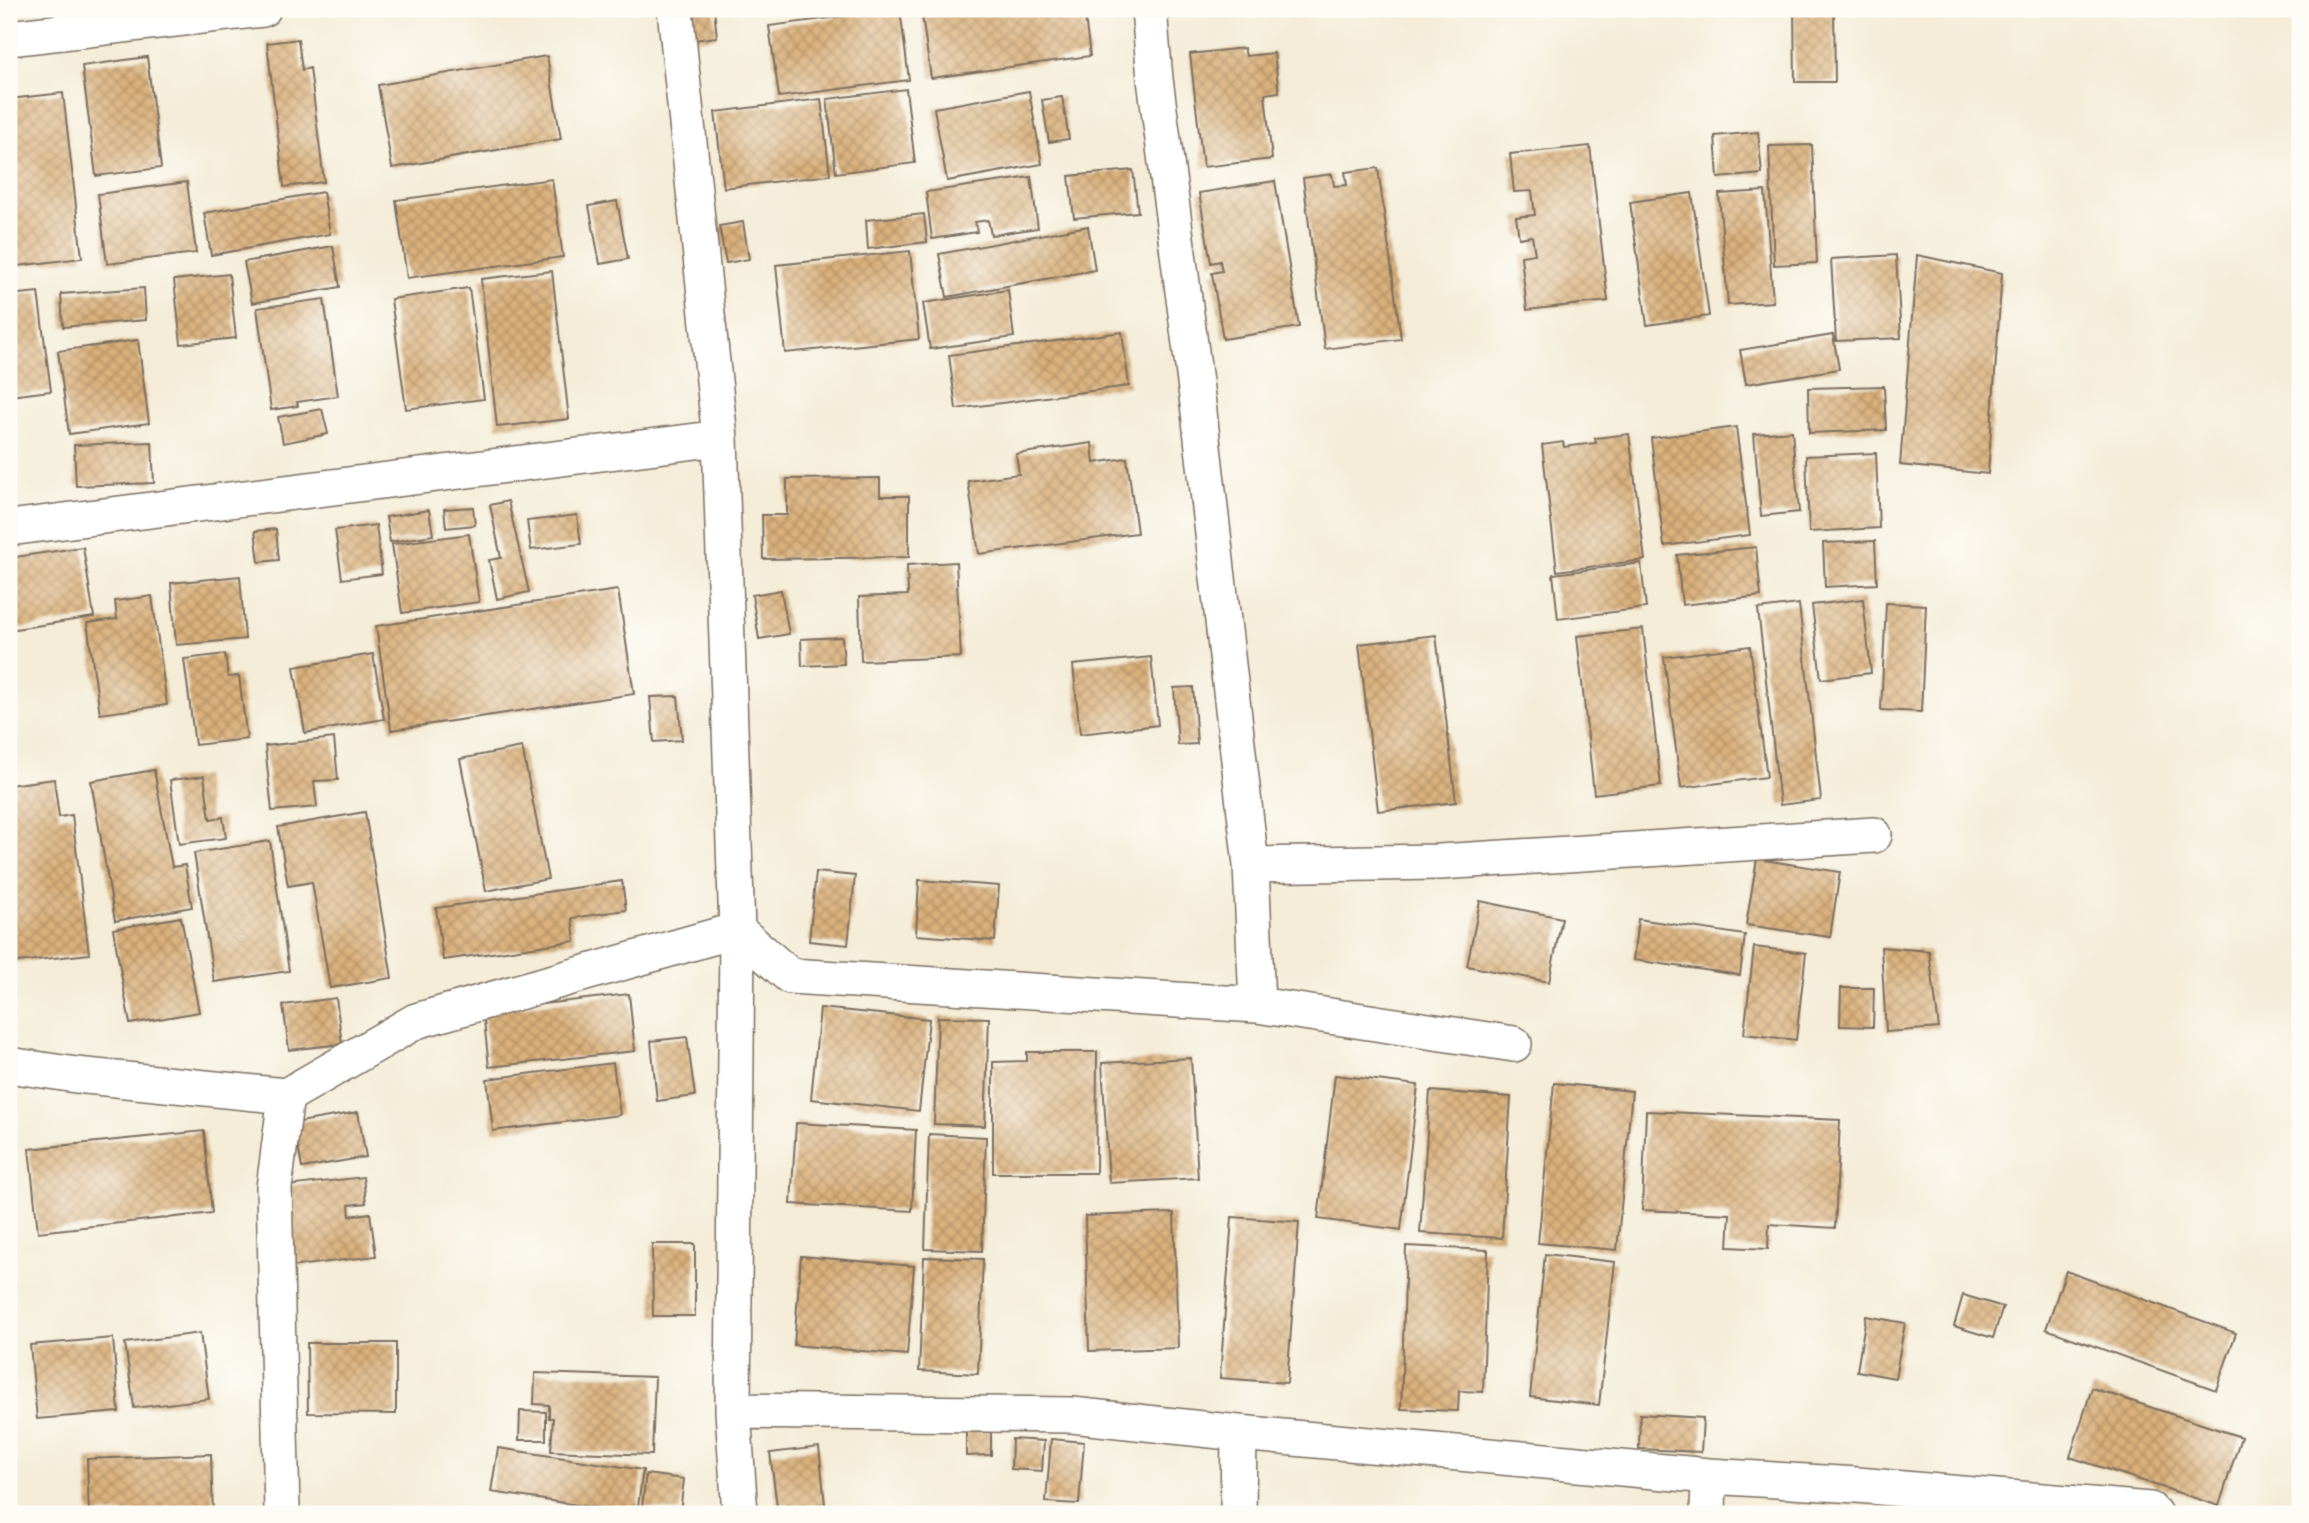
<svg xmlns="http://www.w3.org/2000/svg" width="2309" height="1523" viewBox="0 0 2309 1523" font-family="'Architects Daughter',sans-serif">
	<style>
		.building { fill: url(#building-cross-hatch) }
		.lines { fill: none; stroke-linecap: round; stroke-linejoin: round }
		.street-casing { stroke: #7c6e5f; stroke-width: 38 }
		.street { stroke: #fff; stroke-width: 35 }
	</style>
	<defs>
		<pattern id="building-cross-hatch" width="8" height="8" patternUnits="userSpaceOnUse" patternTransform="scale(1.75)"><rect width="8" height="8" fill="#dab17c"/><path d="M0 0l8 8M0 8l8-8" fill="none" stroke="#b29065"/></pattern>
	</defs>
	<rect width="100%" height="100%" fill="#fdfcf7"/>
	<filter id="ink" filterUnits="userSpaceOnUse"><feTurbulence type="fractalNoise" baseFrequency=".0143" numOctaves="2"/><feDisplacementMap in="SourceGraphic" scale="14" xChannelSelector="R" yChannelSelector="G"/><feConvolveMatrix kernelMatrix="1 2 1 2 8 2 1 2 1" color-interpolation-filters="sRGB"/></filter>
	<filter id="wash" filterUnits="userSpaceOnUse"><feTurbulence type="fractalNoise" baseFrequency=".00686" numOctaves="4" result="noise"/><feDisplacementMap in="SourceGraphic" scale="28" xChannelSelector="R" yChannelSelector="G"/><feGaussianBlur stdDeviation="1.57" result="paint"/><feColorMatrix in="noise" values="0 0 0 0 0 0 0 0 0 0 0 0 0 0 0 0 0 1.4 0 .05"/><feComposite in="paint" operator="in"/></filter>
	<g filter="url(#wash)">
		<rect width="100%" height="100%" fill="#f4ecd7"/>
		<g id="blocks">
			<!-- building -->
			<path class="building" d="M691 9H714L717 37 694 40Z
				M900 9 909 80 779 97 769 26Z
				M921 9H1084L1090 56 931 78Z
				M1794 9H1834L1835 82H1795Z
				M298 39 302 70 310 68 324 182 284 187 267 43Z
				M1244 48 1246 56 1274 53 1279 92 1265 94 1272 159 1203 167 1190 54Z
				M547 56 561 139 392 168 378 85Z
				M147 57 161 168 96 176 82 66Z
				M906 89 915 163 836 173 827 99Z
				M1029 91 1042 164 947 181 934 108Z
				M63 93 82 258 9 267V99Z
				M1062 97 1069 139 1049 142 1042 100Z
				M821 99 830 175 724 188 715 112Z
				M1758 132 1762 174 1718 178 1715 136Z
				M1812 145 1817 263 1774 265 1769 146Z
				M1590 146 1608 301 1527 310 1521 256 1535 254 1532 236 1519 238 1516 217 1535 215 1532 191 1514 192 1510 154Z
				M1378 168 1401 339 1325 349 1303 178 1332 174 1334 186 1347 185 1345 172Z
				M1133 170 1138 212 1074 218 1069 176Z
				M1031 177 1038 228 991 235 988 220 975 222 977 232 932 239 926 192Z
				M552 179 563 257 407 278 396 200Z
				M1275 181 1299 327 1223 339 1212 273 1222 271 1220 261 1211 263 1199 193Z
				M187 182 196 253 107 264 98 194Z
				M1765 191 1773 302 1728 305 1719 194Z
				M323 192 330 234 211 255 204 213Z
				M1692 193 1709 316 1647 325 1630 202Z
				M617 201 628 259 600 264 589 206Z
				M924 214 927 242 868 249 866 220Z
				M743 222 749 259 726 263 719 226Z
				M1088 226 1095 270 947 297 939 254Z
				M333 246 340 287 252 303 244 262Z
				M910 251 919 339 785 353 776 265Z
				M1896 255 1901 338 1836 341 1831 259Z
				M1917 255 2002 273 1988 474 1900 465Z
				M552 271 569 419 497 427 481 279Z
				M229 274 236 338 181 344 174 280Z
				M144 288 146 320 63 327 61 294Z
				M469 288 484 399 406 409 391 299Z
				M1008 290 1014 337 930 349 923 303Z
				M38 292 51 391 9 396V295Z
				M324 299 338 396 297 402 298 406 271 410 257 308Z
				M1122 332 1129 386 956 409 949 355Z
				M1833 335 1839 369 1746 384 1740 350Z
				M138 340 149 423 69 434 58 351Z
				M1884 386 1886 430 1809 433 1808 388Z
				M322 409 328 434 283 443 278 417Z
				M1736 427 1750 535 1664 546 1651 438Z
				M1792 431 1799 512 1761 516 1754 434Z
				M1629 434 1645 560 1557 571 1542 445 1563 442 1564 447 1596 443 1595 438Z
				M152 442 154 483 76 486 74 445Z
				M1092 443 1094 463 1127 458 1137 533 979 554 968 481 1019 474 1016 454Z
				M1876 453 1879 528 1809 532 1806 456Z
				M880 478V496H909V557L763 559 762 515H787V479Z
				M508 501 529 592 497 599 489 560 501 558 490 505Z
				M473 507 475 525 446 528 444 509Z
				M429 510 433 535 390 542 386 517Z
				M577 515 581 544 531 550 527 521Z
				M376 525 382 574 342 579 335 530Z
				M276 529 279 560 259 562 255 531Z
				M469 534 479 602 402 613 392 544Z
				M1875 541 1877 584 1825 587 1823 543Z
				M83 547 94 617 9 630V558Z
				M1756 547 1761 596 1682 605 1677 555Z
				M956 562 961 657 861 661 859 597 908 595 907 565Z
				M1641 563 1646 608 1558 619 1553 574Z
				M240 576 245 639 176 645 171 583Z
				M618 590 634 694 391 730 376 626Z
				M781 590 789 634 759 639 752 595Z
				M152 596 167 705 100 714 87 623 117 619 115 601Z
				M1863 599 1871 673 1821 679 1812 605Z
				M1886 603 1926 605 1921 712 1881 710Z
				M1799 604 1821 800 1780 805 1758 609Z
				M1643 629 1661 786 1594 794 1577 636Z
				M1436 635 1456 802 1378 811 1359 644Z
				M842 637 844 664 802 666 801 639Z
				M1750 646 1767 777 1681 788 1664 657Z
				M225 654 228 677 239 676 247 739 195 745 184 659Z
				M373 654 384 719 305 733 294 667Z
				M1151 657 1158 725 1080 734 1073 665Z
				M1193 687 1197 744 1178 745 1174 688Z
				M678 696 682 740 654 742 650 697Z
				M334 738 338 780 314 781 317 807 272 811 265 746Z
				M522 747 548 879 486 891 460 759Z
				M154 770 172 867 185 865 192 907 115 921 91 781Z
				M204 776 210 819 223 817 226 838 179 844 170 780Z
				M54 779 59 817 72 815 89 954 9 963V785Z
				M365 812 392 978 330 988 312 882 288 886 278 827Z
				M270 841 289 971 214 982 194 853Z
				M1757 859 1840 872 1830 937 1746 925Z
				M816 872 855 876 848 945 809 941Z
				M919 880 999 886 995 941 916 935Z
				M622 881 626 910 572 918 575 941 443 960 436 908Z
				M1480 901 1562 918 1549 982 1467 966Z
				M181 917 199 1012 130 1024 113 929Z
				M1638 919 1745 935 1740 975 1633 960Z
				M1754 947 1806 953 1796 1040 1744 1034Z
				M1881 947 1929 951 1939 1028 1886 1032Z
				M1841 988H1874L1873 1027 1840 1026Z
				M629 994 635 1051 489 1067 483 1011Z
				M336 998 342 1044 289 1050 283 1005Z
				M820 1008 929 1019 919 1111 811 1099Z
				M938 1017 989 1018 985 1126 934 1124Z
				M687 1037 695 1096 657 1101 651 1041Z
				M1027 1052H1097L1096 1173H993V1062L1027 1061Z
				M1191 1058 1198 1178 1109 1183 1102 1063Z
				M613 1063 620 1115 493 1131 487 1079Z
				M1335 1075 1418 1085 1401 1230 1318 1219Z
				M1554 1083 1632 1091 1617 1250 1538 1243Z
				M1430 1091 1511 1097 1502 1238 1420 1233Z
				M1646 1111 1840 1120 1835 1228 1769 1224 1768 1249 1728 1247 1730 1214 1642 1210Z
				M358 1112 366 1157 302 1168 294 1123Z
				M796 1123 916 1130 912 1211 791 1204Z
				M204 1131 212 1213 38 1232 29 1149Z
				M929 1134 986 1137 982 1251 925 1249Z
				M363 1177 366 1203 349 1205 350 1216 370 1213 376 1256 290 1267 279 1187Z
				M1174 1213 1178 1348 1089 1351 1085 1216Z
				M1232 1217 1299 1222 1287 1383 1220 1378Z
				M652 1244H695V1316H653Z
				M1406 1246 1488 1250 1483 1392 1459 1391 1458 1411 1401 1409Z
				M1545 1254 1615 1262 1599 1405 1530 1397Z
				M801 1256 914 1266 907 1355 794 1345Z
				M924 1257 983 1259 978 1374 919 1371Z
				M2066 1271 2236 1333 2216 1390 2046 1329Z
				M1963 1295 2003 1307 1993 1338 1954 1326Z
				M1866 1316 1905 1323 1895 1378 1857 1371Z
				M200 1333 209 1399 134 1408 125 1343Z
				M113 1338 119 1412 37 1419 30 1345Z
				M307 1343H396V1414L308 1413Z
				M535 1373 655 1377 652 1455 551 1451 553 1418H549V1405L534 1404Z
				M2092 1388 2241 1437 2219 1506 2070 1457Z
				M520 1411 546 1412V1440H519Z
				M1640 1414 1703 1418 1701 1452 1639 1449Z
				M966 1428H991V1455L966 1456Z
				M1012 1439 1044 1441 1042 1471 1011 1469Z
				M1051 1439 1084 1442 1079 1504 1046 1502Z
				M819 1447 826 1514H778L770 1453Z
				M498 1448 643 1470 637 1514 491 1492Z
				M211 1454 213 1514H89L87 1459Z
				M646 1474 684 1479 680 1512 642 1507Z"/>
		</g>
	</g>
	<g filter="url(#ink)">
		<use href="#blocks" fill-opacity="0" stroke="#7c6e5f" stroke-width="2"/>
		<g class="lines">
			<defs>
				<path id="street" d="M675 9 720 438 737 930 733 1411 740 1514
					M1149 9 1155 79 1199 412 1251 865 1257 1005
					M9 38 263 9
					M9 528 720 438
					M1251 865 1439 862 1874 835
					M9 1065 76 1075 286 1096 416 1021 737 930 790 976 1257 1005 1514 1044
					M733 1411 1072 1415 1239 1433 1709 1476 1857 1485 2150 1510 2154 1514
					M282 1510 274 1188 286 1096
					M1238 1514 1239 1433
					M1708 1514 1709 1476"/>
			</defs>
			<!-- street casing -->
			<use href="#street" class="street-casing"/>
			<!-- street -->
			<use href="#street" class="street"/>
		</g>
	</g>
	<!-- margin -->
	<rect width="2309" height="1523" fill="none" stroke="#fdfcf7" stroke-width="35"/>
</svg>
